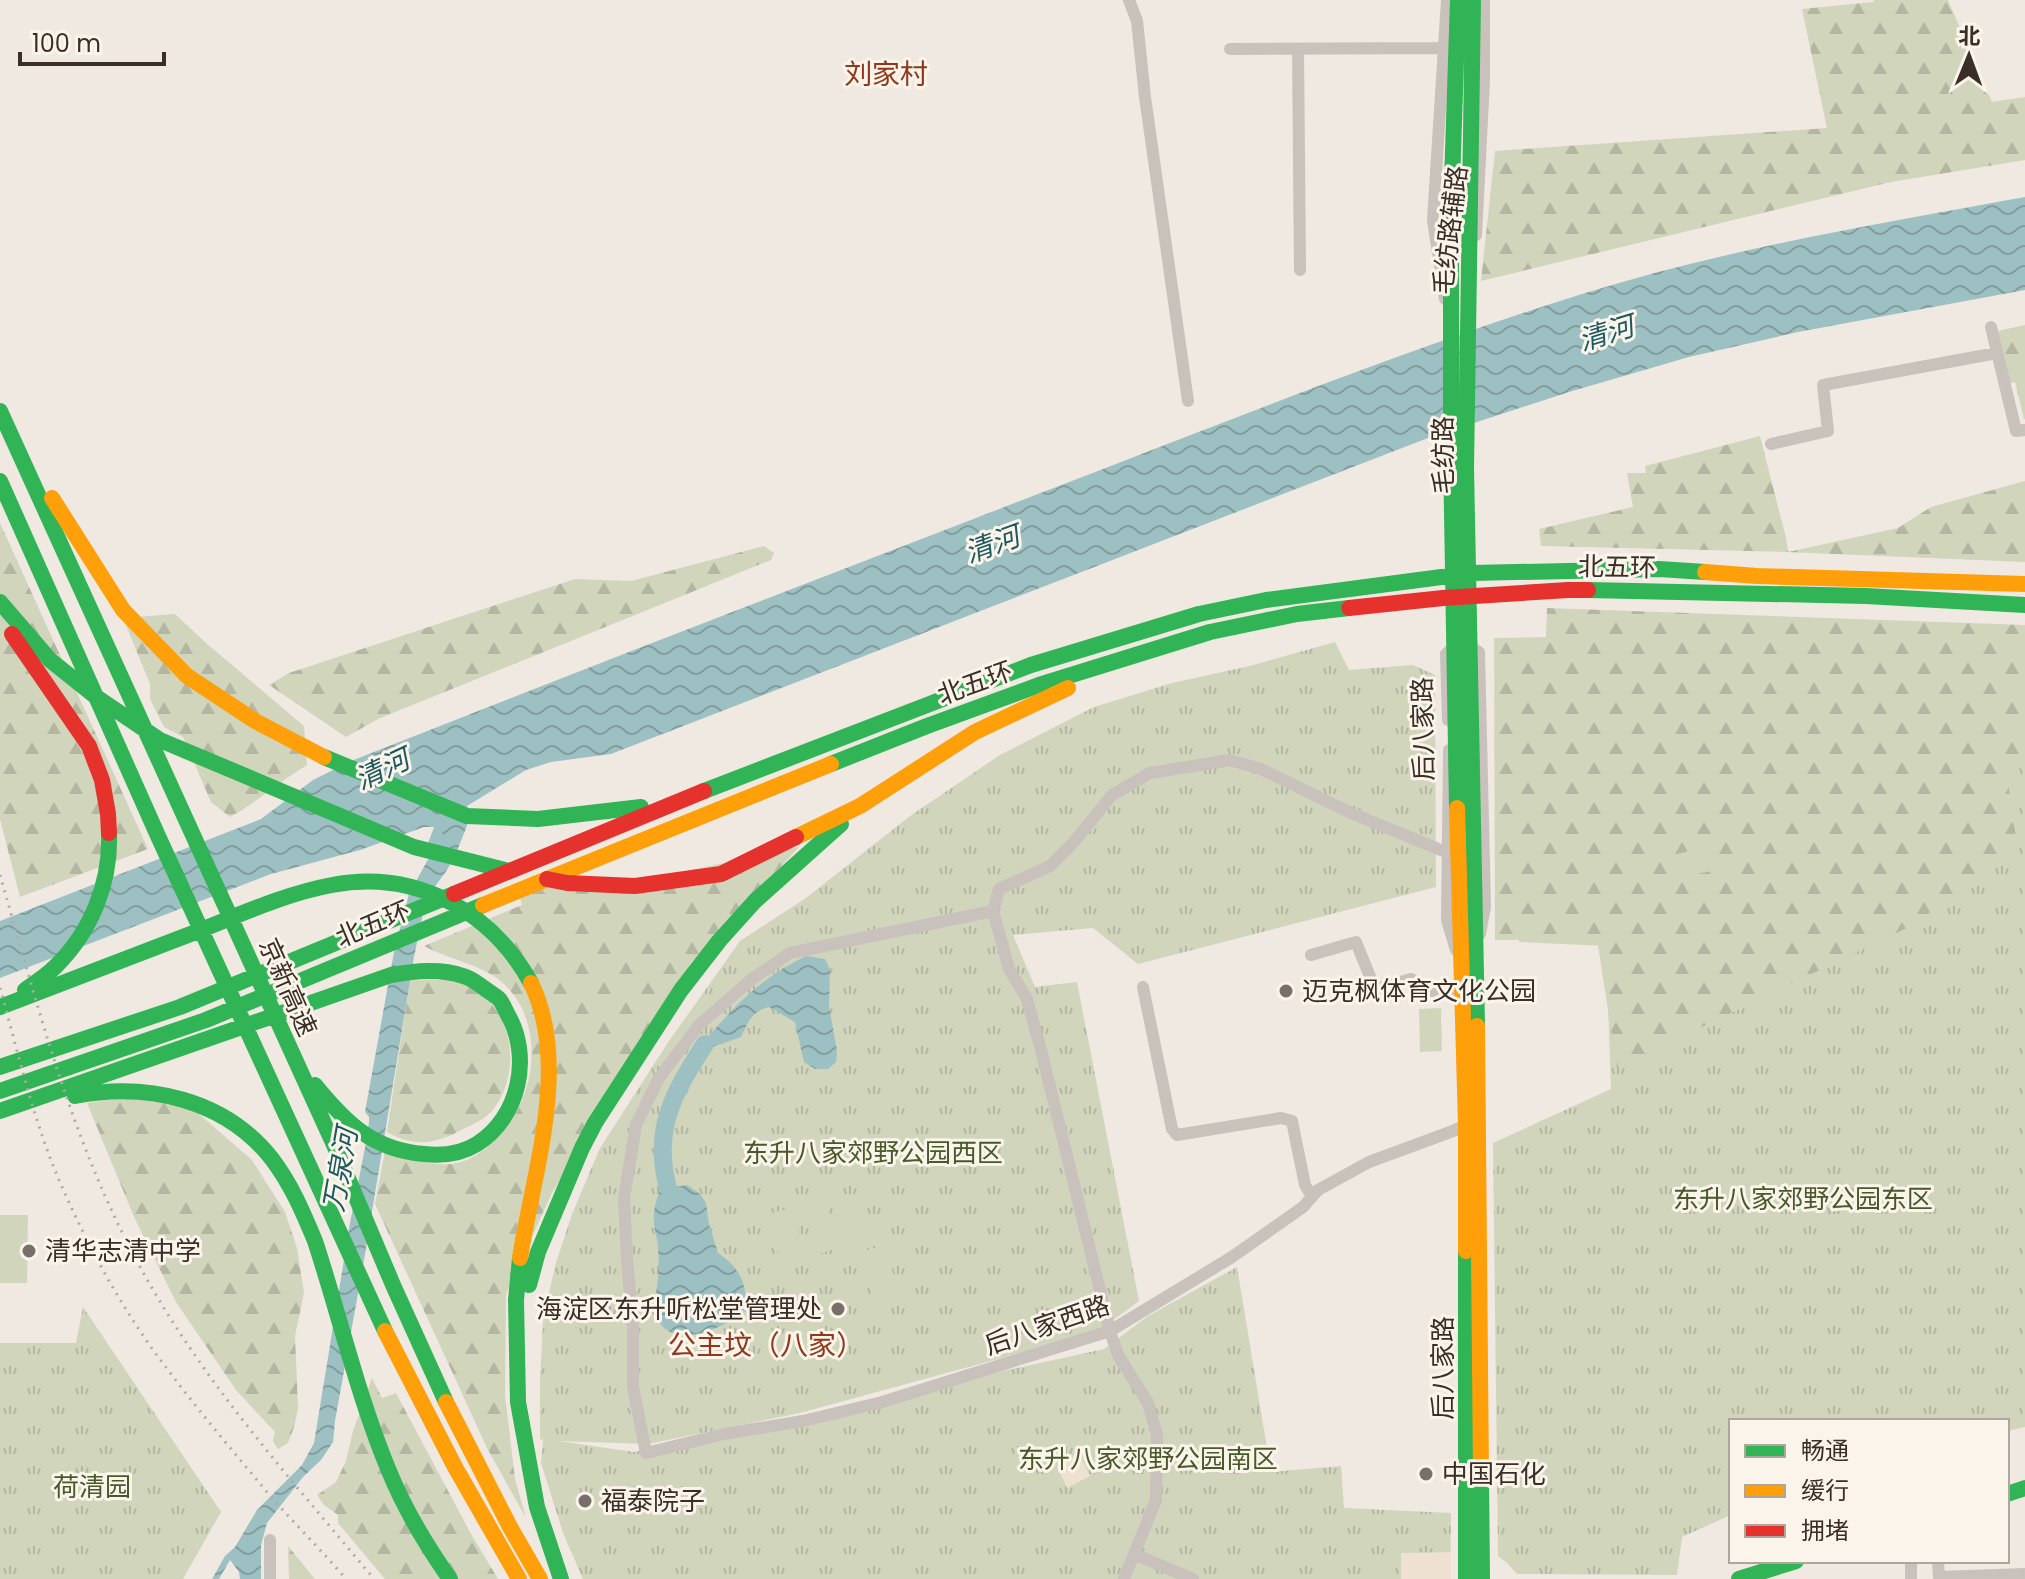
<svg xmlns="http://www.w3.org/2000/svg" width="2025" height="1579" viewBox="0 0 2025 1579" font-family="Poppins,'Noto Sans SC',sans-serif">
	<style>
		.grass { fill: url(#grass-tufts) }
		.forest { fill: url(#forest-firs) }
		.garden { fill: #d0d5bc }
		.plaza { fill: #eee1d1 }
		.water { fill: url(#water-waves) }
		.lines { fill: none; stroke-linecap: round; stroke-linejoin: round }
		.canal { stroke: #9dc1c2; stroke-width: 10 }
		.river { stroke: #9dc1c2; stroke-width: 18 }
		.street { stroke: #c9c1bb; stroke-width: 12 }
		.fast { stroke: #30b455; stroke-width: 16 }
		.slow { stroke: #ff9f0a; stroke-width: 16 }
		.jam { stroke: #e5322d; stroke-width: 16 }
		.rail { stroke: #b0aaa6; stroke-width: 3; stroke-dasharray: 2 6; stroke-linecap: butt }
		.poi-dot { fill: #796f6a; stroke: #fbf4ea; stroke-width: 3 }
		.labels { text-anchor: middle; stroke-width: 6; stroke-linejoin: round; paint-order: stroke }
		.street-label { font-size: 26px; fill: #3a2e29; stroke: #fbf4ea }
		.poi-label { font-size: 26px; fill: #3a2e29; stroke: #fbf4ea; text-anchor: start }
		.park-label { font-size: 26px; fill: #485a2a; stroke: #fbf4ea }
		.neighbourhood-label { font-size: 28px; fill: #8f381b; stroke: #fbf4ea }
		.water-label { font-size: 28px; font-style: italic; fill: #1b595f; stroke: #fbf4ea }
	</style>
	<defs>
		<pattern id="grass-tufts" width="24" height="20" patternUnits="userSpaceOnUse" patternTransform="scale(2)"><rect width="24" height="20" fill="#d0d5bc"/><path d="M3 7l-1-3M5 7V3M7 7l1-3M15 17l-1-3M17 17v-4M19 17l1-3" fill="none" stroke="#b3b7a2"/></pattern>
		<pattern id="forest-firs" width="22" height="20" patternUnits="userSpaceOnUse" patternTransform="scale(2)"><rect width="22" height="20" fill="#d0d5bc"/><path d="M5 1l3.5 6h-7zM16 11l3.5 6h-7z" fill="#b3b7a2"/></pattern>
		<pattern id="water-waves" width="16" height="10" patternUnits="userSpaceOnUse" patternTransform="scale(2)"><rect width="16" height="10" fill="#9dc1c2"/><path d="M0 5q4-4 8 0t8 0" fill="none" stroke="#819d9e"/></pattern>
	</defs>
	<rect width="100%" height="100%" fill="#efe9e2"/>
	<!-- grass -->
	<path class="grass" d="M1335 642 1349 670 1413 665 1435 675 1436 887 1138 964 1093 928 1013 935 1035 987 1077 982 1139 1301 1097 1332 800 1413 648 1444 558 1441 634 1452 1104 1349 1148 1316 1237 1267 1271 1472 1341 1466 1344 1508 1451 1513 1450 1579H583L563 1533 541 1463 543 1440 540 1439V1379L543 1321 555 1266 572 1214 600 1148 669 1041 740 941 806 898 910 816 1000 755 1094 707 1172 683 1250 666Z
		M2025 659V1427L2007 1431V1421H1731V1515L1682 1537 1677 1575 1517 1574 1507 1563 1498 1556 1493 1143 1611 1089 1606 946 1519 942 1510 712Z
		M83 1307 221 1512 183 1579H0V1343H76Z"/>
	<!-- forest -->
	<path class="forest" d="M1874 0H1948L1992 102 2025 97V160L1891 182 1481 281 1495 151 1827 128 1802 9 1873 2Z
		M2025 325V419H2024L2015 382 2010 383 1998 331Z
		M1760 436 1786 538 1788 552 1898 528 1931 507 2025 481V562L1787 552 1541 546 1539 529 1633 507 1627 473H1646L1645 466Z
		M0 523 148 849 20 897 0 819Z
		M764 546 774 553 771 560 378 719 346 737 269 685 289 673 575 579 631 581Z
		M1547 608 2025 625V766L2007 774 2017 845 1915 924 1617 1068 1597 939 1495 940 1494 638 1546 637Z
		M175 614 206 643 304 726 307 765C280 781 257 802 230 817L211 802 183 737 164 727 150 699V684L123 618Z
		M799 847 691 963 552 1193 506 1294 505 1395 515 1479 526 1518 487 1448 375 1204 385 1151C411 1158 442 1172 469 1159 529 1130 555 1036 506 986 486 965 449 960 424 946L522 905 520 898 549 886 593 891Z
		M410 980C423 981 447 978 459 983 468 986 484 994 490 1002 516 1031 517 1079 493 1110 487 1117 476 1123 467 1127 439 1143 416 1149 387 1132Z
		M138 1096 192 1108 252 1160 285 1212 297 1248 304 1293 295 1336 298 1409 294 1427 288 1443 278 1449 273 1441 275 1432 236 1390 176 1302 134 1217 87 1103Z
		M372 1378 382 1398 396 1393 471 1534 498 1579H385L338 1523V1515L324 1505 317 1495 336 1482 346 1461 353 1431Z
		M288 1546 315 1579H289Z"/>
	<!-- garden -->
	<path class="garden" d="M1710 846 1716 870 1679 878 1673 855Z
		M1441 1008 1442 1051 1420 1052 1419 1009Z
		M850 1196 861 1242 841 1246 831 1201Z
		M826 1201 839 1248 817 1254 804 1207Z
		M792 1208 804 1256 780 1262 768 1214Z
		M0 1215H28L27 1283H0Z
		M885 1245 899 1294 875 1301 860 1252Z"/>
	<!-- plaza -->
	<path class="plaza" d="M1079 1454 1090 1476 1067 1488 1057 1466Z
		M1451 1552V1579H1401V1553Z"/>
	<!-- water -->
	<path class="water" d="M2025 197V290L1798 332 1689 357 1569 392 1428 438 611 754 551 762 526 770 467 806 468 823 457 851 447 870 426 899 414 957 364 1260 335 1421 333 1442 321 1460 303 1477 267 1523 261 1545V1579H240L239 1572 230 1560 219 1579H212L225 1556 235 1547 257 1510 302 1465 314 1443 350 1223 365 1148 369 1122V1117L365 1112 394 952 409 894 442 834V827H424L360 850 271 874 0 978V921L261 819 313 780 351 761C588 667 826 576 1064 484 1236 418 1407 349 1582 294 1726 249 1877 224 2025 197Z
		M806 956 825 959 830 969 829 1006 837 1051 836 1062 828 1069H815L804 1062 795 1022 769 1007C752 1011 748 1022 741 1037L710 1048 705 1044 708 1037C737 1003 764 976 806 956Z
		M687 1185 700 1194 706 1203 709 1224 718 1253C741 1268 747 1285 746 1311 729 1324 696 1340 675 1334 664 1331 658 1321 652 1313 657 1292 660 1270 658 1248 658 1239 654 1231 654 1222 653 1211 656 1200 660 1190Z"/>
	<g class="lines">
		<!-- canal -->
		<path class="canal" d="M430 852 444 815"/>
		<!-- river -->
		<path class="river" d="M668 1188C652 1129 674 1092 705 1044"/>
		<!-- street -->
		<path class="street" d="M1129 0 1137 21 1145 97 1188 401
			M1230 49 1444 48
			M1298 49 1300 270
			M1476 235 1484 81V0
			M1445 299 1433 220 1447 0
			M1991 327 2016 431 2025 430
			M1771 444 1828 431 1823 385 1997 353
			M1448 720 1446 654 1461 641 1479 652 1485 907 1480 934
			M1449 750 1447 920 1456 950
			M993 911 790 953 752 979 699 1025 659 1078 636 1125 624 1198 627 1259 633 1328V1387L646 1453 724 1434 803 1421 882 1402 1110 1331 1232 1257 1303 1207 1318 1190 1369 1162 1453 1131 1466 1125
			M1311 955 1356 942 1375 989 1411 979 1431 991 1462 989
			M1143 987 1172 1129 1177 1135 1281 1118 1292 1121 1305 1185 1312 1197
			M270 1540V1579
			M1134 1554 1193 1579
			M1911 1561V1579
			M1938 1561 1939 1577 2025 1574
			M1124 1579 1156 1500 1157 1435 1148 1403 1118 1355 1110 1331 1041 1050 1027 999 1009 969 993 911 999 889 1050 866 1073 843 1112 795 1150 773 1230 760 1261 769 1351 813 1448 853"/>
		<!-- fast -->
		<path class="fast" d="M1473 0 1466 468 1477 1026
			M0 411 334 1145 393 1285 446 1402
			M0 481 158 836 385 1331
			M1588 590 1866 596 2025 605
			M0 602 50 660 95 696 160 740 414 847 509 871
			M324 757 467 816 538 819 641 807
			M831 764 927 726 1039 685 1210 632 1297 614 1349 608
			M704 791 1031 665 1199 614 1266 600 1472 573 1659 569 1705 572
			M1457 808 1451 453V213L1458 0
			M25 990C35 983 46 976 55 967 91 932 111 883 109 833
			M0 1007C63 983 125 959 188 935 235 917 283 894 332 885 416 869 491 911 531 983
			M0 1067 180 1007 454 894
			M0 1091 206 1020 483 905
			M75 1096C147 1082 225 1099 272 1159 291 1184 303 1212 315 1241 340 1317 358 1397 389 1471 405 1510 426 1545 450 1579
			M0 1111 391 975C415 971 440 968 463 976 471 978 477 983 484 988 489 992 495 995 499 999 503 1003 505 1010 508 1015 532 1057 519 1118 477 1144 461 1154 442 1156 424 1154 373 1150 346 1123 315 1085
			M1466 1251V1579
			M520 1258 516 1300 518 1402 537 1507 561 1579
			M529 1285 538 1252 582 1148 595 1123 681 990 719 941 755 901 841 824
			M1481 1477 1482 1579
			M2007 1494 2025 1488
			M1739 1579 1796 1561"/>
		<!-- slow -->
		<path class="slow" d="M52 498 123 610 187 676 255 721 324 757
			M1705 572 1757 576 2025 584
			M1457 808 1466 1125V1251
			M796 837 860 806 975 732 1068 688
			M483 905 831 764
			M1477 1026 1481 1477
			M520 1258C533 1173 571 1065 531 983
			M385 1331 455 1467 519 1579
			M446 1402 510 1527 540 1579"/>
		<!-- jam -->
		<path class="jam" d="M1349 608 1443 598 1568 590H1588
			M12 634 89 746 102 780 108 814 109 833
			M547 879 567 883 635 886 721 874 796 837
			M454 894 704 791"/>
		<!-- rail -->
		<path class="rail" d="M0 875C38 1007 72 1142 138 1263 201 1380 290 1478 374 1579
			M0 988C18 1052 33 1119 59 1180 88 1247 124 1313 168 1370 201 1414 237 1456 272 1498 296 1525 322 1551 346 1579"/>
	</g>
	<!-- markers -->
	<g class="poi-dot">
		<circle cx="1286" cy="991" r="8"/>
		<circle cx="29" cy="1251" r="8"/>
		<circle cx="838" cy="1309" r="8"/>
		<circle cx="1426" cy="1474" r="8"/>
		<circle cx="585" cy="1501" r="8"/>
	</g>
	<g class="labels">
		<!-- street labels -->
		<g class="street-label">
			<text transform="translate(1450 230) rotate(-83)" y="9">毛纺路辅路</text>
			<text transform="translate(1443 455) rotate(-90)" y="9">毛纺路</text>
			<text transform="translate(1617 567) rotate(1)" y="9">北五环</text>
			<text transform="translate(975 683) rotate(-20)" y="9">北五环</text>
			<text transform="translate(1423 729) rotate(-91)" y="9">后八家路</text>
			<text transform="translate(373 924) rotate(-23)" y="9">北五环</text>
			<text transform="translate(288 987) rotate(66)" y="9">京新高速</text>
			<text transform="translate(1047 1325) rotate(-19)" y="9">后八家西路</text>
			<text transform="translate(1443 1368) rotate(-90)" y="9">后八家路</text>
		</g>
		<!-- poi labels -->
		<g class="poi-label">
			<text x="1302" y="1000">迈克枫体育文化公园</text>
			<text x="45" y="1260">清华志清中学</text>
			<text x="822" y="1318" text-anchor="end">海淀区东升听松堂管理处</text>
			<text x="1442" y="1483">中国石化</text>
			<text x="601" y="1510">福泰院子</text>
		</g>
		<!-- park labels -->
		<g class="park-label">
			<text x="873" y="1162">东升八家郊野公园西区</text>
			<text x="1803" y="1208">东升八家郊野公园东区</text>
			<text x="1148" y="1468">东升八家郊野公园南区</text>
			<text x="92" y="1496">荷清园</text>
		</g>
		<!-- neighbourhood labels -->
		<g class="neighbourhood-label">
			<text x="886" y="84">刘家村</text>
			<text x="766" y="1355">公主坟（八家）</text>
		</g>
		<!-- water labels -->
		<g class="water-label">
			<text transform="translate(1606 333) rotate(-17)" y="10">清河</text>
			<text transform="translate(992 544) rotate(-20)" y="10">清河</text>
			<text transform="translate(382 769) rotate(-25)" y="10">清河</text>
			<text transform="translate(340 1170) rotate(-80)" y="10">万泉河</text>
		</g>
	</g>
	<!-- legend -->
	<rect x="1729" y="1419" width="280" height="144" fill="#fbf4ea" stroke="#aea59d" stroke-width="2"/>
	<rect x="1745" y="1445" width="40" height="12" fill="#30b455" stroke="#aea59d" stroke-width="2"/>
	<text x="1801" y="1459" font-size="24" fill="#3a2e29">畅通</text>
	<rect x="1745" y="1485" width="40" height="12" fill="#ff9f0a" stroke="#aea59d" stroke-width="2"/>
	<text x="1801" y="1499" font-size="24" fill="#3a2e29">缓行</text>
	<rect x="1745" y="1525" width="40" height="12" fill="#e5322d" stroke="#aea59d" stroke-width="2"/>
	<text x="1801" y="1539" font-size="24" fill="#3a2e29">拥堵</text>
	<!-- north arrow -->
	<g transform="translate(1969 56) rotate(1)" stroke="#fbf4ea" stroke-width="6" paint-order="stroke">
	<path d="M0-6L14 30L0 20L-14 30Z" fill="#3a2e29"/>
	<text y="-12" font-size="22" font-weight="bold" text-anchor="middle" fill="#3a2e29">北</text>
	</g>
	<!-- scale -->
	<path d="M20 52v12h144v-12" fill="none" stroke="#3a2e29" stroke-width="4"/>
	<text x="32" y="52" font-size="24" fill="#3a2e29" stroke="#fbf4ea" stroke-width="6" paint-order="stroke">100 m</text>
</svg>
